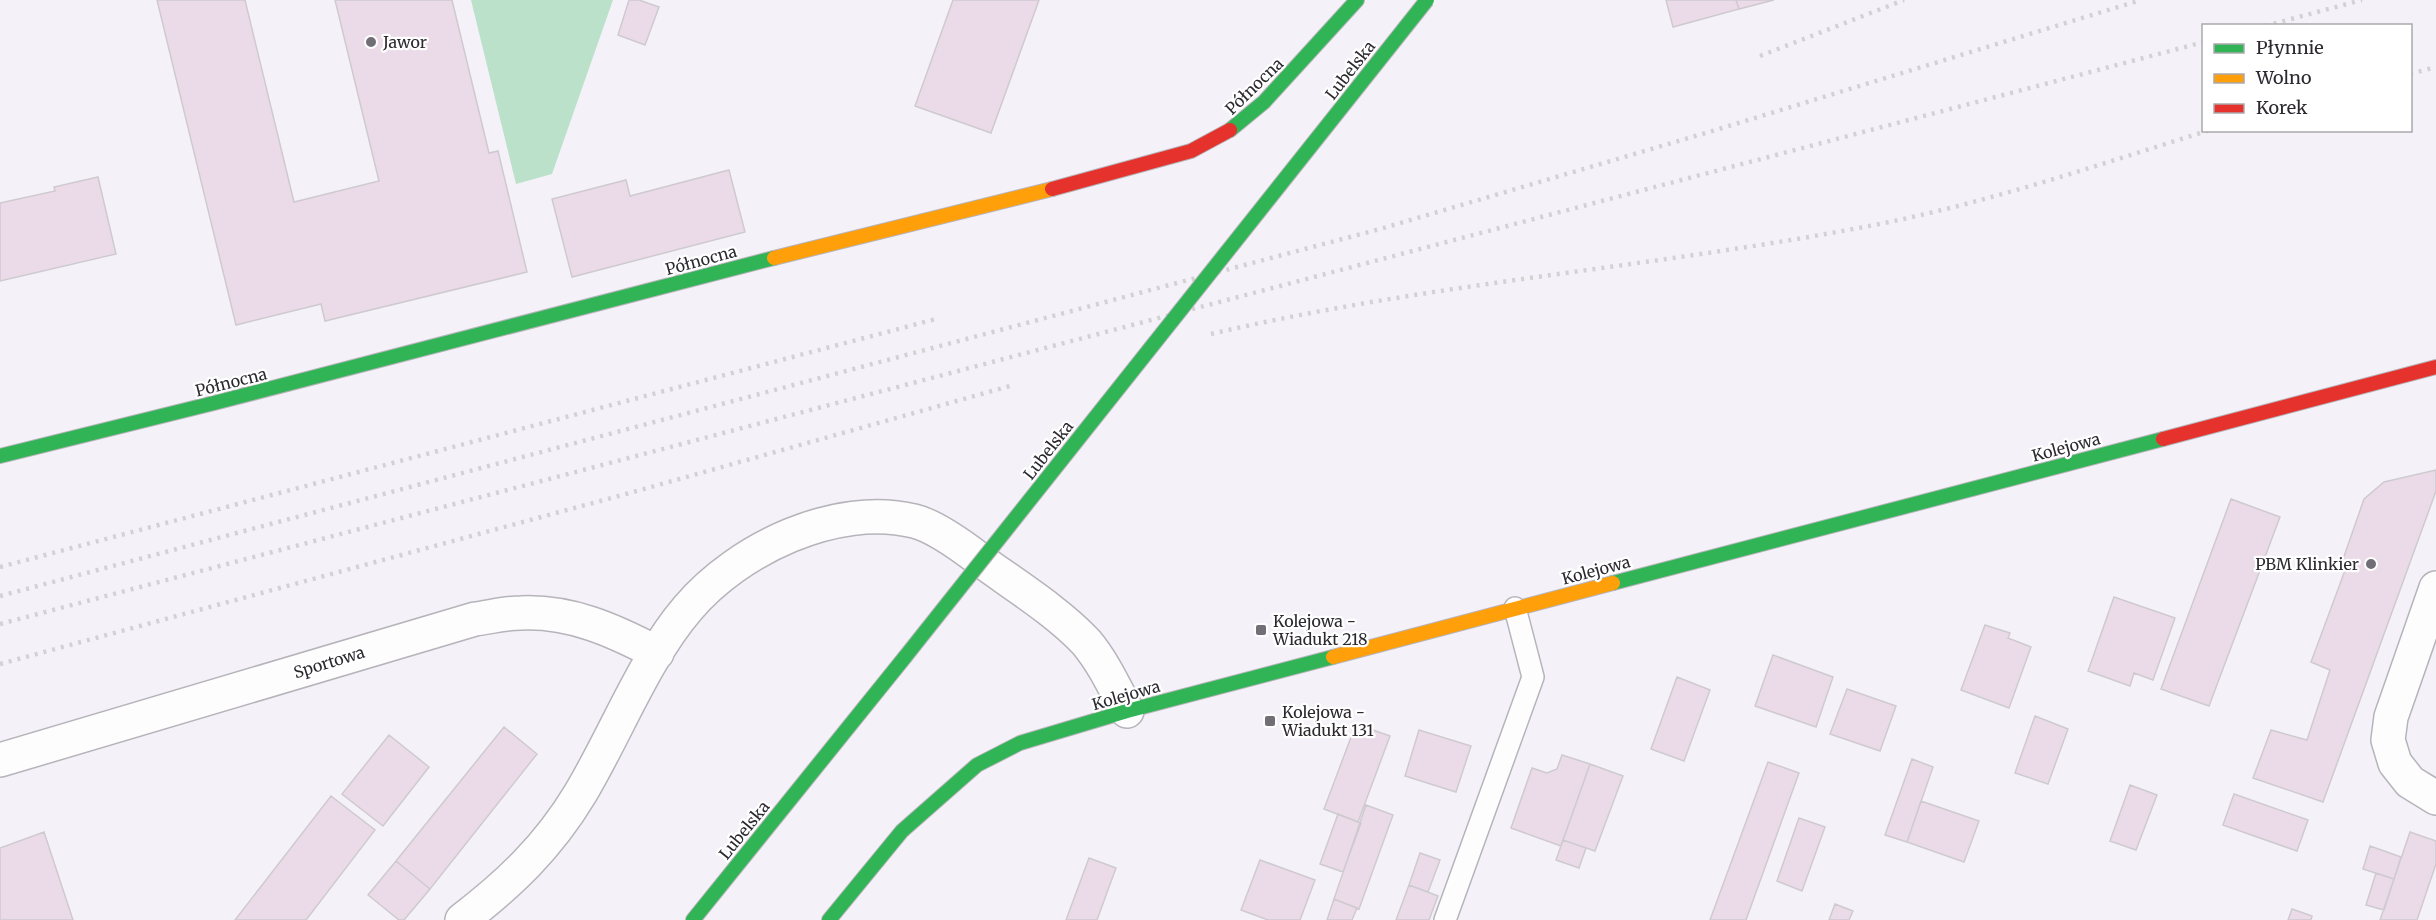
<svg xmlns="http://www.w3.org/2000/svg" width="2436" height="920" viewBox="0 0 2436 920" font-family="Merriweather,serif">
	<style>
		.green { fill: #bce1ca }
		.building { fill: #ebdbe9; stroke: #cecacf; stroke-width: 1.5 }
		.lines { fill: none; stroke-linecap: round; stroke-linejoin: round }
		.lane-casing { stroke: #b6b4ba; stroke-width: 24 }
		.street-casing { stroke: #b6b4ba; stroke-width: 36 }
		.fast-casing { stroke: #b6b4ba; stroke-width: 16 }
		.slow-casing { stroke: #b6b4ba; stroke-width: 16 }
		.jam-casing { stroke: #b6b4ba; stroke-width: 16 }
		.lane { stroke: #fdfdfe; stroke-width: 21 }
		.street { stroke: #fdfdfe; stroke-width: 33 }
		.fast { stroke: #30b455; stroke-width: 14 }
		.slow { stroke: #ff9f0a; stroke-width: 14 }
		.jam { stroke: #e5322d; stroke-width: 14 }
		.rail { stroke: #d2d1d3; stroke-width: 4.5; stroke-dasharray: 3 6; stroke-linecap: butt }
		.fast-bridge-casing { stroke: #b6b4ba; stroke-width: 16; stroke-linecap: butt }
		.fast-bridge { stroke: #30b455; stroke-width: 14 }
		.poi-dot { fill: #716f75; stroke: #fff; stroke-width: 2 }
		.labels { text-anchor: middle; stroke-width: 4.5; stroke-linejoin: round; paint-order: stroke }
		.poi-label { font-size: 16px; fill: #2b292f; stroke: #fff; text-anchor: start }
		.street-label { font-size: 16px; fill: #2b292f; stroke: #fff }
	</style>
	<rect width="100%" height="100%" fill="#f4f2f8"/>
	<!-- green -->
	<path class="green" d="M471 0H613L552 174 516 184Z"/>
	<!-- building -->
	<path class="building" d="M157 0H245L294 202 379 181 335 0H452L489 153 498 151 527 272 325 321 321 304 236 325Z
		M629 0H639L659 7 645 45 618 35Z
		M953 0H1039L991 133 915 106Z
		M1666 0H1736L1739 9 1673 27Z
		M1736 0H1774L1739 9Z
		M729 170 745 232 572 277 552 199 626 180 630 196Z
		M98 177 116 254 0 281V203L55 191 54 187Z
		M2436 470V491L2323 802 2253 778 2271 730 2307 740 2330 670 2311 662 2347 565H2341L2364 499 2384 482Z
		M2231 499 2280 517 2209 706 2161 689Z
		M2114 597 2175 618 2153 680 2134 673 2130 686 2088 671Z
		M1985 625 2010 633 2008 638 2031 647 2009 708 1961 690Z
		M1773 655 1833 677 1816 727 1755 706Z
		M1677 677 1710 690 1684 761 1651 749Z
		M1847 689 1896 706 1880 751 1830 734Z
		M2035 716 2068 729 2048 784 2015 773Z
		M1356 724 1390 736 1358 822 1324 809Z
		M504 727 537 754 430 889 396 861Z
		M1419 730 1471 746 1456 792 1405 776Z
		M389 735 429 767 383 826 342 794Z
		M1562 755 1590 764 1561 846 1511 828 1532 768 1547 773 1557 769Z
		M1912 759 1933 767 1907 842 1885 835Z
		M1768 762 1799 773 1746 920H1710Z
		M1590 764 1623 776 1595 851 1563 840Z
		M2130 785 2157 795 2136 850 2110 841Z
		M2234 794 2308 820 2297 851 2223 825Z
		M331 796 375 830 306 920H235Z
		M1921 801 1979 821 1964 862 1907 842Z
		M1366 805 1393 815 1359 909 1334 899Z
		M1338 814 1361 823 1343 872 1320 864Z
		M1799 818 1825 827 1802 891 1777 881Z
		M44 832 73 920H0V848Z
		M2410 832 2436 841V864L2417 920H2380Z
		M1563 840 1586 848 1579 868 1556 860Z
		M2370 846 2401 857 2394 879 2363 869Z
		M1420 853 1440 860 1428 892 1409 885Z
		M1089 858 1116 868 1097 920H1066Z
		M1260 860 1315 880 1300 920H1268L1241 910Z
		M396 861 430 889 404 920H399L368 895Z
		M2376 873 2394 879 2384 910 2366 905Z
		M1409 885 1438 896 1429 920H1396Z
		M1334 899 1357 908 1352 920H1327Z
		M1835 904 1853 911 1849 920H1829Z
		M2292 909 2312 916 2311 920H2288Z"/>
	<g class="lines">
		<defs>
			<path id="lane" d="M1445 920 1533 677 1515 608"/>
			<path id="street" d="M2436 588 2391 717 2388 740 2395 763 2410 782 2436 798
				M0 760 475 619C490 617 506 613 521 613 571 611 613 630 657 653
				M462 920C510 883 548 847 580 794 615 736 644 659 688 608 738 549 836 502 914 521 935 526 962 546 979 559 1013 584 1057 611 1086 642 1103 662 1115 688 1127 711"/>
			<path id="fast" d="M1230 130 1264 102 1357 0
				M0 456 214 403 774 258
				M1613 583 2163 439
				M693 920 905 657
				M829 920 902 831 977 765 1020 743 1127 711 1333 657"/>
			<path id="slow" d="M774 258 1052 189
				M1333 657 1613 583"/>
			<path id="jam" d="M1052 189 1191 151 1230 130
				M2163 439 2436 367"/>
		</defs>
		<!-- lane casing -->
		<use href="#lane" class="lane-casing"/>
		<!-- street casing -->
		<use href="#street" class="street-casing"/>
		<!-- fast casing -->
		<use href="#fast" class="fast-casing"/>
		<!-- slow casing -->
		<use href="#slow" class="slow-casing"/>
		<!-- jam casing -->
		<use href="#jam" class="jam-casing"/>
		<!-- lane -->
		<use href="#lane" class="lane"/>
		<!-- street -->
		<use href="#street" class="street"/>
		<!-- fast -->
		<use href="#fast" class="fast"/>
		<!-- slow -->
		<use href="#slow" class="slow"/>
		<!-- jam -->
		<use href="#jam" class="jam"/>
		<!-- rail -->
		<path class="rail" d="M2265 26 2362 0
			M1760 56 1904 0
			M2410 74 2436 67
			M1211 334C1428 283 1651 268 1869 226 1985 204 2097 165 2210 130
			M0 567 936 319
			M0 596 1380 229 1709 132 2141 0
			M0 624 2204 42
			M0 664 626 494 1010 386"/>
		<defs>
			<path id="fast-bridge" d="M905 657 1427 0"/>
		</defs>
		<!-- fast-bridge casing -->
		<use href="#fast-bridge" class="fast-bridge-casing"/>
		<!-- fast-bridge -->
		<use href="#fast-bridge" class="fast-bridge"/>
	</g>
	<!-- markers -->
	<g class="poi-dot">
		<circle cx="371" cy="42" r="6"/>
		<circle cx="2371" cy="564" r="6"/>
		<rect x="1255" y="624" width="12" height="12" rx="3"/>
		<rect x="1264" y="715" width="12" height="12" rx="3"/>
	</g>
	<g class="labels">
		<!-- poi labels -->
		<g class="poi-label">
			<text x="383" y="48">Jawor</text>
			<text x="2359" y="570" text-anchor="end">PBM Klinkier</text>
			<text x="1273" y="627">Kolejowa -<tspan x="1273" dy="18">Wiadukt 218</tspan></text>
			<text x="1282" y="718">Kolejowa -<tspan x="1282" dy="18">Wiadukt 131</tspan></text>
		</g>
		<!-- street labels -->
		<g class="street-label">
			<text transform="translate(1350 70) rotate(-52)" y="6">Lubelska</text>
			<text transform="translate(1254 86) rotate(-44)" y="6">Północna</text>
			<text transform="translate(701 260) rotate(-15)" y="6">Północna</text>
			<text transform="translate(231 382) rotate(-14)" y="6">Północna</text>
			<text transform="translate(2066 447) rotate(-15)" y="6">Kolejowa</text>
			<text transform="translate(1048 450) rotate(-52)" y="6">Lubelska</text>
			<text transform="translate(1596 570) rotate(-15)" y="6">Kolejowa</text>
			<text transform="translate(329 662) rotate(-17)" y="6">Sportowa</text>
			<text transform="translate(1126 695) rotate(-16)" y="6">Kolejowa</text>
			<text transform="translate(744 830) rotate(-51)" y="6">Lubelska</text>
		</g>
	</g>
	<!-- legend -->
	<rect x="2202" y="24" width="210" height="108" fill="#ffffff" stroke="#aaa9ac" stroke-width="1.5"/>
	<rect x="2214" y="44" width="30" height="9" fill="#30b455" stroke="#aaa9ac" stroke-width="1.5"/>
	<text x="2256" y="54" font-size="18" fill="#2b292f">Płynnie</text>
	<rect x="2214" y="74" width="30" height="9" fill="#ff9f0a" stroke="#aaa9ac" stroke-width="1.5"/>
	<text x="2256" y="84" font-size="18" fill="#2b292f">Wolno</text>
	<rect x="2214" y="104" width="30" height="9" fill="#e5322d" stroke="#aaa9ac" stroke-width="1.5"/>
	<text x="2256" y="114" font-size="18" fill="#2b292f">Korek</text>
</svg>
